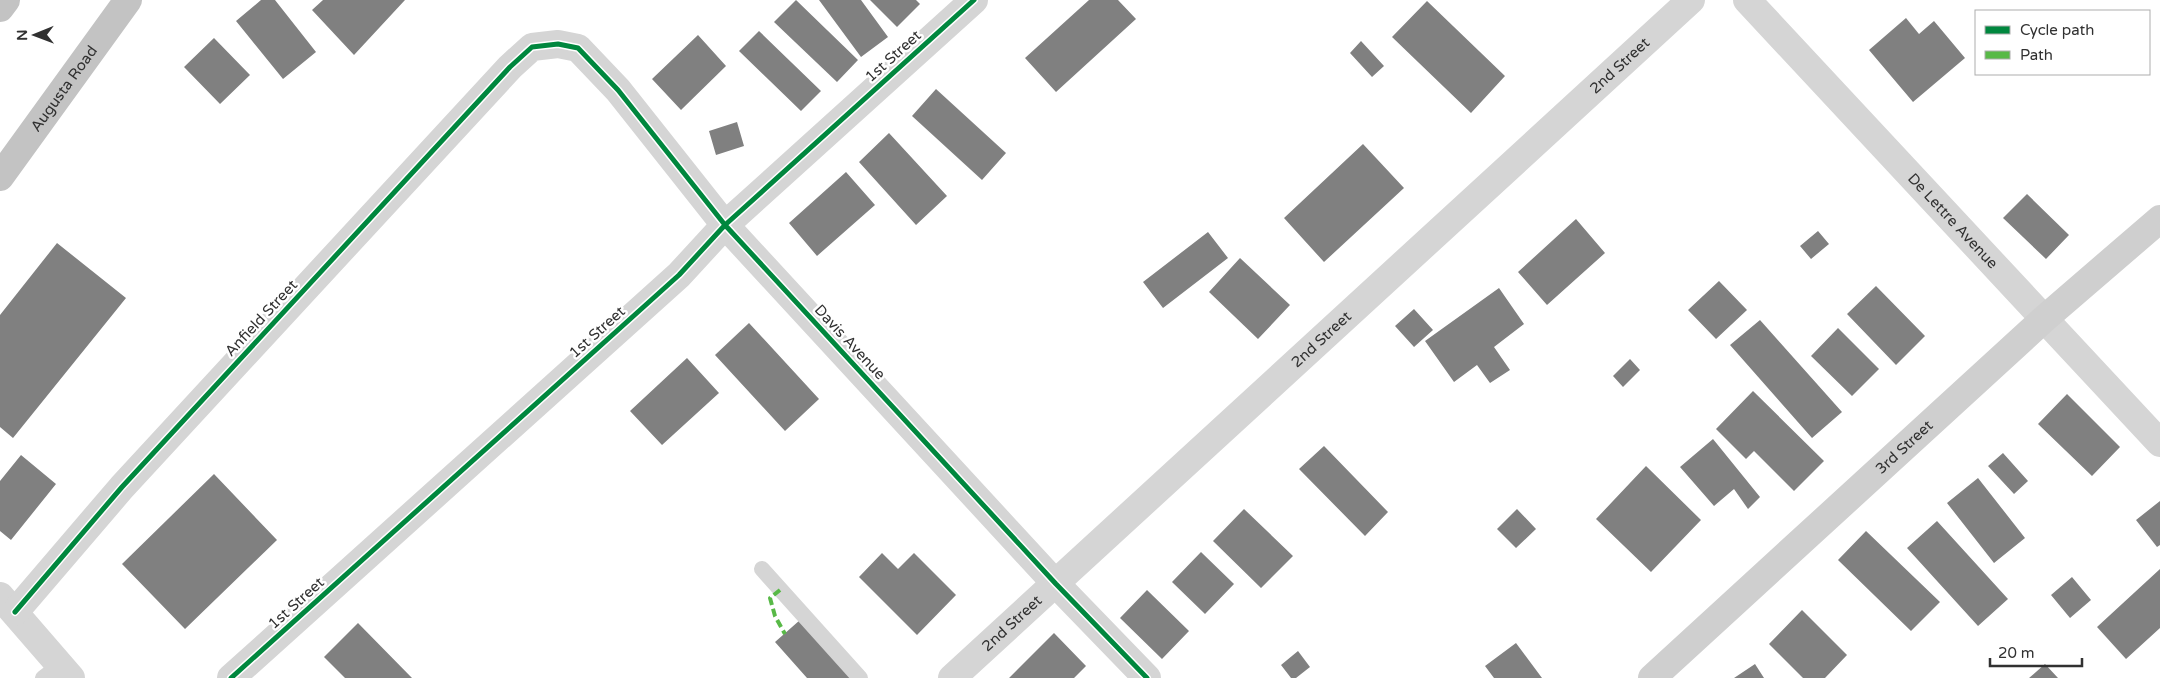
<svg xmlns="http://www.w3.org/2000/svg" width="2160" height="678" viewBox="0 0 2160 678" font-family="'Varela Round',sans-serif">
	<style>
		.building { fill: #808080 }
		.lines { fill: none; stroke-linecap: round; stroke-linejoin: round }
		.lane { stroke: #d5d5d5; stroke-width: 16 }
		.street { stroke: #d5d5d5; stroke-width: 28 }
		.secondary { stroke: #cfcfcf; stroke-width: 28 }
		.highway { stroke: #c3c3c3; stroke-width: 28 }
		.quiet { stroke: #58b947; stroke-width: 4; stroke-dasharray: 8 4; stroke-linecap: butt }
		.cycleway-casing { stroke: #fff; stroke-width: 8 }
		.cycleway { stroke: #00873e; stroke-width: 5 }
		.labels { text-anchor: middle; stroke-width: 5; stroke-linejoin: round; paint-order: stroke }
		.street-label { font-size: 15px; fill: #313131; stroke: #fff }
	</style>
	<rect width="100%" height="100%" fill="#fff"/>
	<!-- building -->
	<path class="building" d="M261 0H275L316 52 283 79 236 21Z
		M323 0H405L354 55 312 10Z
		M796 0 858 60 837 82 774 22Z
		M819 0H861L888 37 861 57Z
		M870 0H916L920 4 897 27Z
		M1089 0H1118L1136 19 1056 92 1025 58Z
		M1427 1 1505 76 1471 113 1392 37Z
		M1906 18 1919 34 1934 21 1965 58 1913 102 1869 50Z
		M759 31 821 91 801 111 739 51Z
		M698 35 726 66 681 110 652 79Z
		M214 38 250 75 220 104 184 67Z
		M1361 41 1384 66 1372 77 1350 53Z
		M936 89 1006 153 982 180 912 116Z
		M737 122 744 146 716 155 709 131Z
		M889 133 947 196 916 225 859 162Z
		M1363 144 1404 188 1324 262 1284 218Z
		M846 172 875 205 817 256 789 223Z
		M2027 194 2069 235 2046 259 2003 218Z
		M1576 219 1605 253 1547 305 1518 272Z
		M1818 231 1829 244 1811 259 1800 246Z
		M1208 232 1228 258 1163 308 1143 282Z
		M57 243 126 298 13 438 0 427V315Z
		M1240 258 1290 305 1258 339 1209 292Z
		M1719 281 1747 310 1716 339 1688 310Z
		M1876 286 1925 336 1896 365 1847 314Z
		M1499 288 1524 324 1494 347 1510 370 1490 383 1477 365 1454 382 1425 341Z
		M1414 309 1433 330 1414 347 1395 326Z
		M1760 320 1842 412 1812 438 1730 345Z
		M749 323 819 399 785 431 715 355Z
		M1838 328 1879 369 1852 396 1811 356Z
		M687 358 719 393 662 445 630 411Z
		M1630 359 1640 370 1623 387 1613 376Z
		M1753 391 1824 461 1794 491 1754 451 1746 459 1716 429Z
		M2067 394 2120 447 2092 476 2038 424Z
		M1713 439 1760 497 1748 509 1734 489 1714 506 1680 467Z
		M1324 446 1388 512 1365 536 1299 469Z
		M2003 453 2028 481 2014 494 1988 466Z
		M21 455 56 484 11 540 0 531V481Z
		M1646 466 1701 520 1651 572 1596 519Z
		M214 474 277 540 185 629 122 564Z
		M1978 478 2025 538 1994 563 1947 503Z
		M2160 501V545L2157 547 2136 520Z
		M1244 509 1293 556 1261 588 1213 541Z
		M1517 509 1536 529 1516 548 1497 529Z
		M1937 521 2008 599 1978 626 1907 548Z
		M1866 531 1940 602 1911 631 1838 560Z
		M1201 552 1234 584 1205 614 1172 582Z
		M882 553 898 569 914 553 956 595 917 635 859 577Z
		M2160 569V628L2126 659 2097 627Z
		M2072 577 2091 600 2070 618 2051 595Z
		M1147 590 1189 631 1162 659 1120 618Z
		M1802 610 1847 655 1825 678H1803L1769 644Z
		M800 620 854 678H807L775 642Z
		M358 623 412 678H345L324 657Z
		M1054 633 1086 666 1074 678H1009Z
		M1516 643 1542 678H1494L1485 666Z
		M1298 651 1310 667 1296 678H1291L1281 665Z
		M1755 664 1764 678H1734Z
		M2045 664 2058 678H2029Z"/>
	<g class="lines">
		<!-- lane -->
		<path class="lane" d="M762 569 860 678
			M43 678 60 665"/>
		<!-- street -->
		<g class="street">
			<path id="s1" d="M1747 0 2160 443"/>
			<path d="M0 596 71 678"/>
			<path d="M15 612 122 487 510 67 532 47 558 44 578 48 618 90 725 225 1056 584 1147 678"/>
			<path d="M231 678 679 275 725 225 974 0"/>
			<path id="s2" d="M952 678 1691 0"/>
		</g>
		<!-- secondary -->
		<path class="secondary" id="s3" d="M1652 678 2044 319 2160 219"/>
		<!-- highway -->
		<g class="highway">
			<path d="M0 8 6 0"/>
			<path id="s4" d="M0 177 128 0"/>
		</g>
		<!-- quiet -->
		<path class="quiet" d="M780 590 770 598 775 616 785 634"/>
		<defs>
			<path id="cycleway" d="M15 612 122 487 510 67 532 47 558 44 578 48 618 90 725 225 1056 584 1147 678
				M231 678 679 275 725 225 974 0"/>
		</defs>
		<!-- cycleway casing -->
		<use href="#cycleway" class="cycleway-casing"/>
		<!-- cycleway -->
		<use href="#cycleway" class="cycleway"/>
	</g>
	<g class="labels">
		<!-- street labels -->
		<g class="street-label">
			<text transform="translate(893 56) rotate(-42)" y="5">1st Street</text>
			<text dy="5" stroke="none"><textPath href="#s2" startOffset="906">2nd Street</textPath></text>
			<text dy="5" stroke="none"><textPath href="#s4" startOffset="109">Augusta Road</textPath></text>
			<text dy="5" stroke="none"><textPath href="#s1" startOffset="302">De Lettre Avenue</textPath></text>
			<text transform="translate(261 318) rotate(-47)" y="5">Anfield Street</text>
			<text transform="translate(597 332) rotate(-42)" y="5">1st Street</text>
			<text dy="5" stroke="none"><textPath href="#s2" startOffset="501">2nd Street</textPath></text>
			<text transform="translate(850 342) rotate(47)" y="5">Davis Avenue</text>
			<text dy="5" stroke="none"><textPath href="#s3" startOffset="342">3rd Street</textPath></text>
			<text transform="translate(296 603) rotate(-42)" y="5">1st Street</text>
			<text dy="5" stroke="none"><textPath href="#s2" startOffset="81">2nd Street</textPath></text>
		</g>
	</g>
	<!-- legend -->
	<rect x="1975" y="10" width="175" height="65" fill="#ffffff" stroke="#adadad"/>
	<rect x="1985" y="26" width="25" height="8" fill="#00873e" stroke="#adadad"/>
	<text x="2020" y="35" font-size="15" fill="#313131">Cycle path</text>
	<rect x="1985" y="51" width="25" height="8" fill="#58b947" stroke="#adadad"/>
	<text x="2020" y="60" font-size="15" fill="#313131">Path</text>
	<!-- north arrow -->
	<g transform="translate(35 35) rotate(269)" stroke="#ffffff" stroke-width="4" paint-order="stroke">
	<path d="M0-4L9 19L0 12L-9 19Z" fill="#313131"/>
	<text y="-8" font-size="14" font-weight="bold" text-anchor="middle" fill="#313131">N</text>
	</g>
	<!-- scale -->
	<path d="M1990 658v8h92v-8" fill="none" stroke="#313131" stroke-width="2.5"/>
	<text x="1998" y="658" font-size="15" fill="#313131" stroke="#ffffff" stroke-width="4" paint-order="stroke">20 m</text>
</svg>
